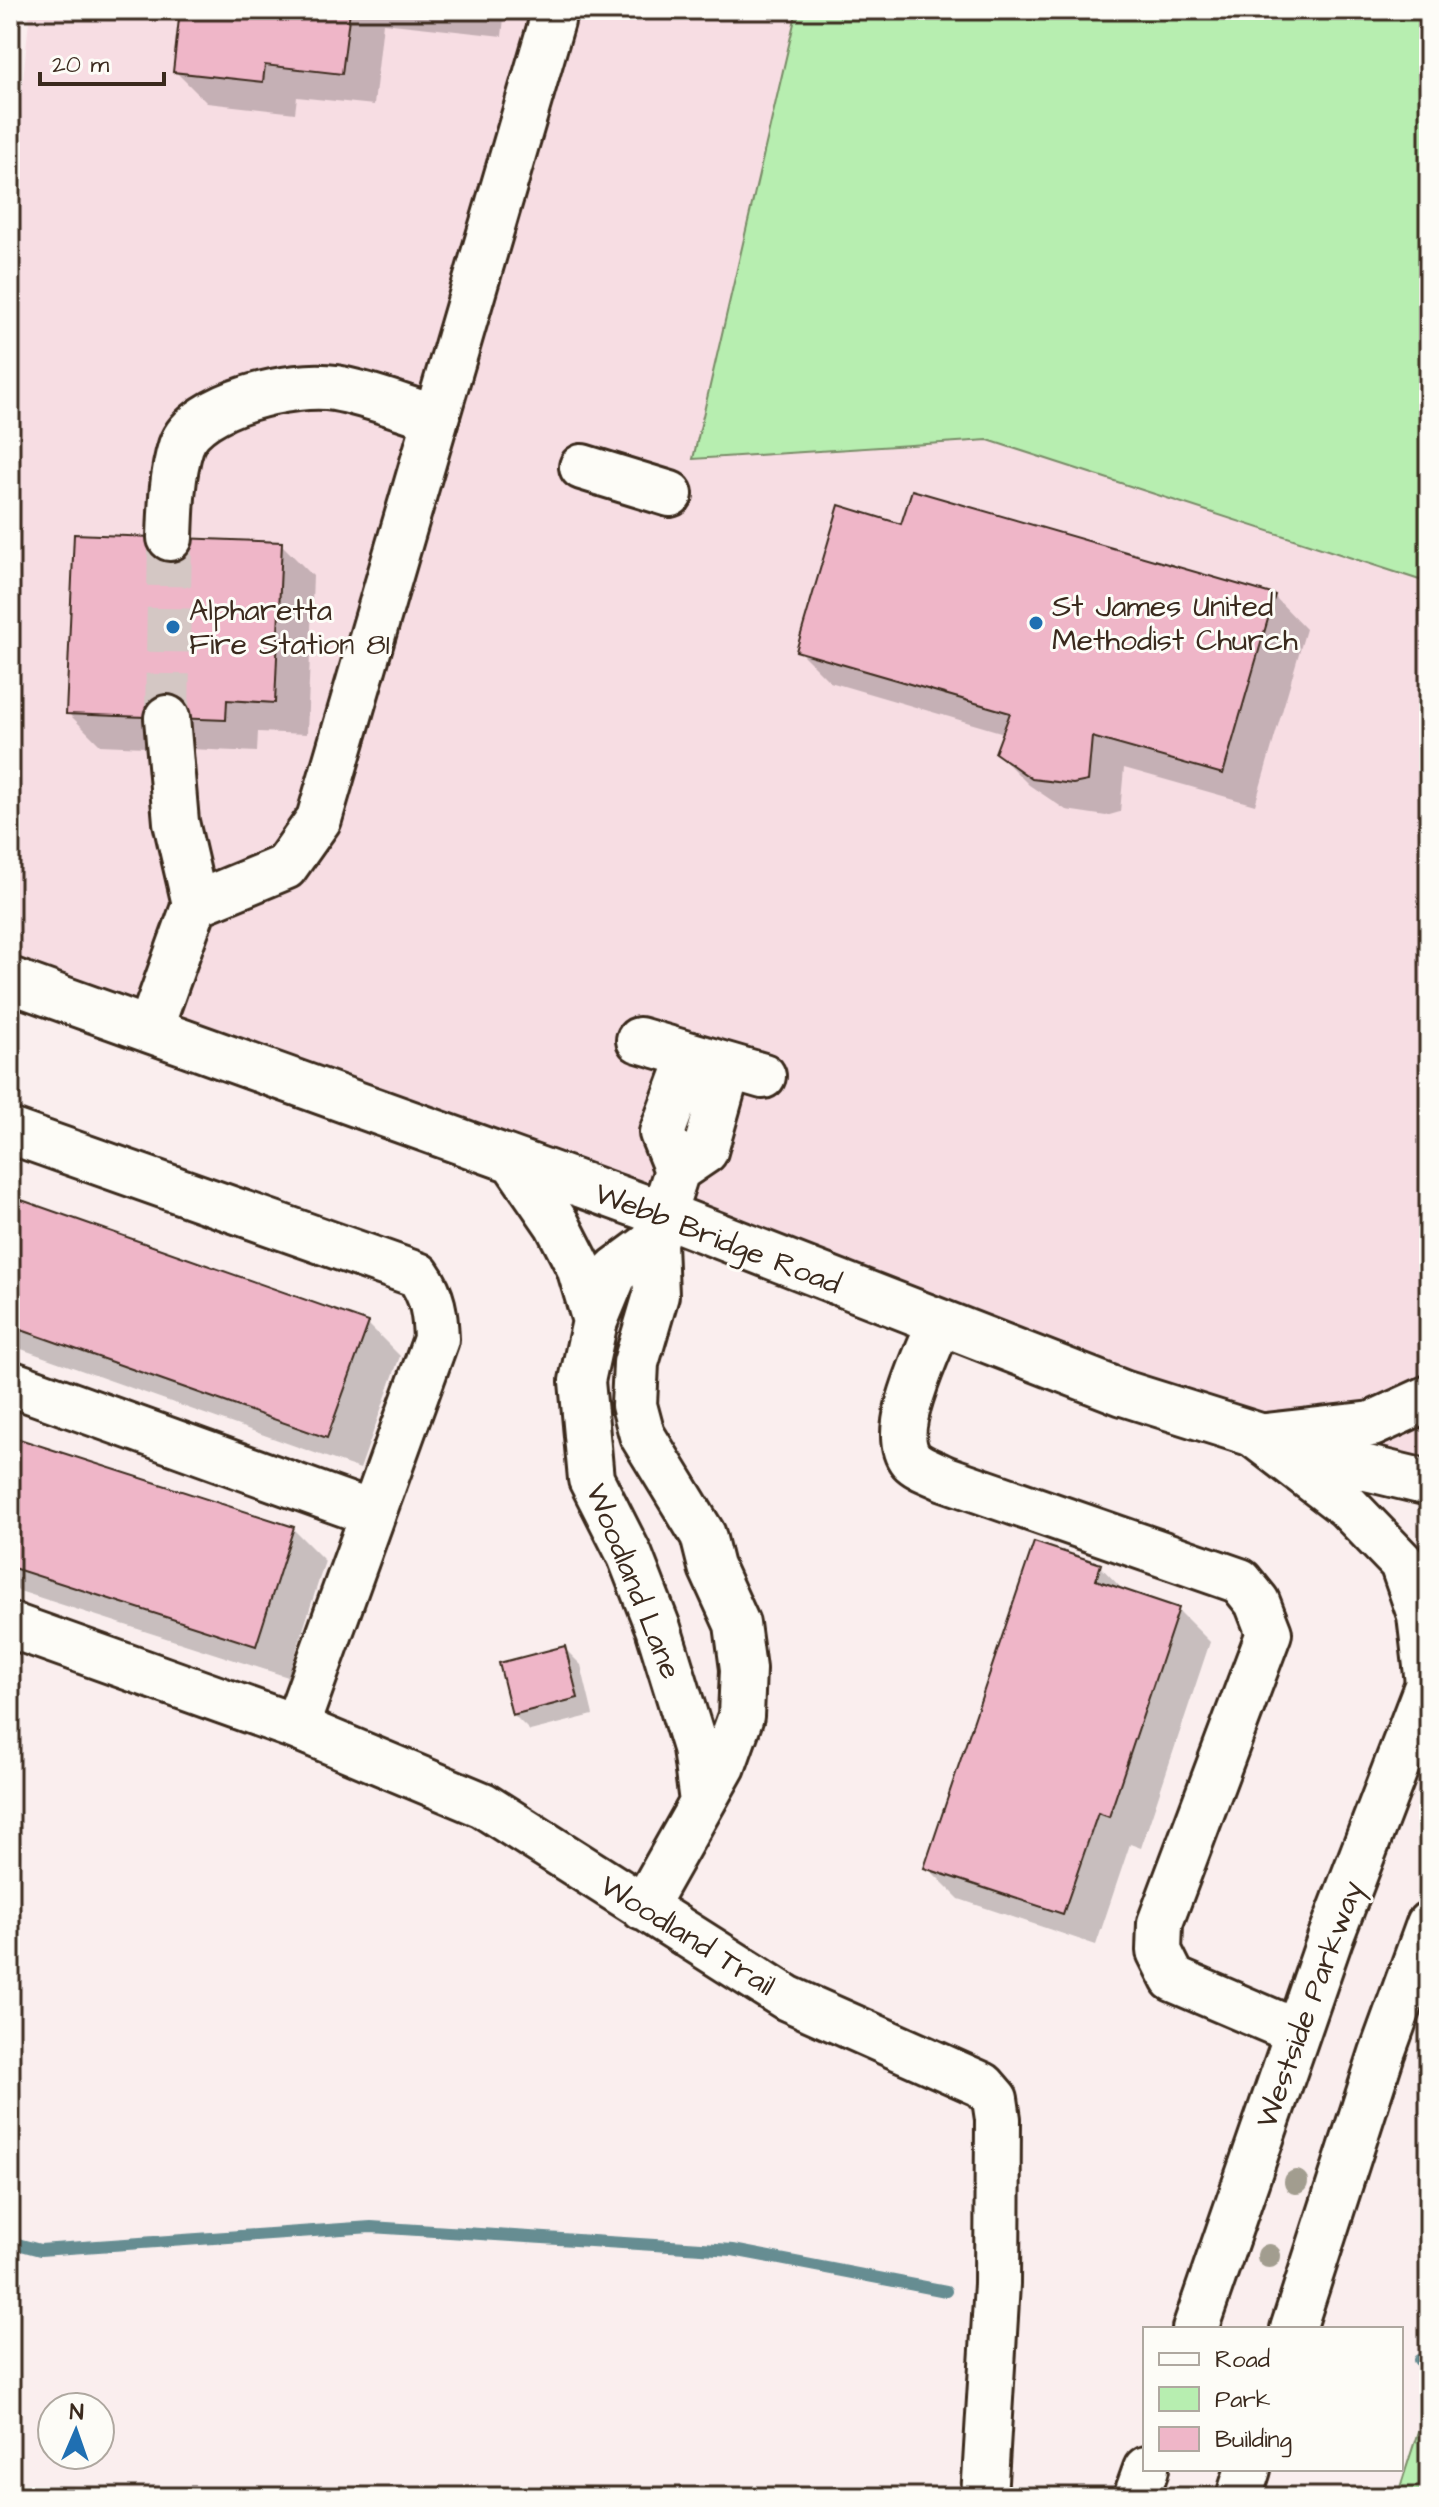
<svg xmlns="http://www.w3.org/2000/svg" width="1439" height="2507" viewBox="0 0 1439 2507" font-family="'Architects Daughter',sans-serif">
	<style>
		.built { fill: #f7dde3 }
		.green { fill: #b7eeb0; stroke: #798c67; stroke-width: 2 }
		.shadow { fill: #0003 }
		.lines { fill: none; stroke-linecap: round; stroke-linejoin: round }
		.stream { stroke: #668d92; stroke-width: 12 }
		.building { fill: #efb6c8; stroke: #3b2a1e; stroke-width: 2 }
		.minor-tunnel { stroke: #d4c7c4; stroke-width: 44; stroke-dasharray: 44 22; stroke-linecap: butt }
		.minor-casing { stroke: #3b2a1e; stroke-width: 50 }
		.major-casing { stroke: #3b2a1e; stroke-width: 50 }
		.minor { stroke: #fdfcf7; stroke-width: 44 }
		.major { stroke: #fdfcf7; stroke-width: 44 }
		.tree { fill: #a29d8f }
		.poi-dot { fill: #1f6fb2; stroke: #fdfcf7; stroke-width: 3 }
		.labels { text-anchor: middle; stroke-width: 6; stroke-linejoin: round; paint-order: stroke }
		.poi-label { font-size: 30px; fill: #3b2a1e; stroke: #fdfcf7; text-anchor: start }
		.street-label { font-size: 30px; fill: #3b2a1e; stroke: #fdfcf7 }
	</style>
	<rect width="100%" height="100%" fill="#faeeee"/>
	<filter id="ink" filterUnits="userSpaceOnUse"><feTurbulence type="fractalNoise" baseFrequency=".0125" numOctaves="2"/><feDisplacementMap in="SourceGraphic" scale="16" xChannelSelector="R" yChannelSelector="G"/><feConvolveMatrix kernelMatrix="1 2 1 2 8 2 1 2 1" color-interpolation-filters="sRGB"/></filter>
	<g filter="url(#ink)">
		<!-- built -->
		<path class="built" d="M30 10H797L693 459 988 440 1429 583V1472L1184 1394 10 985V210Z"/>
		<!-- green -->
		<path class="green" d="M797 10H1429V583L988 440 693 459Z
			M1429 2397V2497H1397Z"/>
		<!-- shadow -->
		<path class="shadow" d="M182 10H505L502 36 383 23 374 105 297 97 295 113 207 103 175 71Z
			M903 526 1274 596 1306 629 1255 805 1124 768 1120 812 1106 816 1066 810 1029 785 997 753 1004 733 830 682 798 650Z
			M281 544 313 576 307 734 258 732 257 752 100 745 68 713Z
			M10 1198 368 1324 400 1356 360 1469 10 1345Z
			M10 1438 293 1529 325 1561 288 1677 10 1588Z
			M1100 1566 1126 1593 1178 1610 1210 1642 1141 1848 1130 1844 1096 1945 959 1899 927 1867Z
			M564 1648 581 1665 593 1715 530 1731 513 1714Z"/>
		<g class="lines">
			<!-- stream -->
			<path class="stream" d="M10 2242 40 2250 371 2227 733 2250 946 2291
				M1419 2360 1429 2362"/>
		</g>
		<!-- building -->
		<path class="building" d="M180 10H350L342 74 265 65 263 82 173 72Z
			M912 490 1275 595 1223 774 1092 737 1088 781 1073 784 1032 779 995 753 1010 713 796 651 839 505 901 524Z
			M74 534 282 542 275 703 227 700 226 720 66 714Z
			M10 1196 369 1322 327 1438 10 1326Z
			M10 1436 294 1527 256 1646 10 1567Z
			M1034 1542 1101 1564 1096 1580 1179 1608 1109 1817 1098 1813 1063 1914 924 1868Z
			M565 1646 578 1698 512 1715 499 1663Z"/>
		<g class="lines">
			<!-- minor-tunnel -->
			<path class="minor-tunnel" d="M167 718 170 538"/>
			<defs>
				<path id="minor" d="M582 467 670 494
					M170 538C171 508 172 474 181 446 196 403 295 381 335 388 369 394 403 408 436 418
					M167 718 176 822 195 904
					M10 980 663 1214 1123 1393 1346 1463 1429 1483
					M150 1029 195 904 285 867 319 819 552 21
					M639 1040 763 1076
					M10 1131 418 1275C433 1296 435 1314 436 1339L296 1727
					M515 1163 557 1224 579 1267 595 1321
					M677 1170 662 1133 684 1074 712 1061
					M939 1324C927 1355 888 1432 911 1460 918 1468 935 1473 944 1478L1240 1581 1257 1602 1269 1633 1160 1923 1159 1951 1173 1979 1297 2032
					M10 1383 373 1514
					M10 1625 296 1727 483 1805 787 1998 983 2085 995 2099 998 2119 997 2284 984 2497
					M702 1802 695 1748 658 1628 630 1556 591 1479 582 1381 595 1321 616 1270 654 1242 677 1170 705 1151 723 1087 712 1061
					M643 1908 723 1766 741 1716 743 1669 737 1624 711 1567 703 1535 642 1435 634 1405 636 1363 656 1295 654 1242"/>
				<path id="major" d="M1257 1437 1347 1506 1402 1563 1420 1615 1428 1683
					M1257 1437 1372 1424 1429 1398
					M1195 2329 1330 1939 1429 1681
					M1293 2329 1382 2053 1429 1924
					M1136 2497 1146 2469
					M1239 2497 1248 2469"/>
			</defs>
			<!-- minor casing -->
			<use href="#minor" class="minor-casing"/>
			<!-- major casing -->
			<use href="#major" class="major-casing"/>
			<!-- minor -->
			<use href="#minor" class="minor"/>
			<!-- major -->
			<use href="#major" class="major"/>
		</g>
		<!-- trees -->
		<g class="tree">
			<circle cx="1296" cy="2182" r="12"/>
			<circle cx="1269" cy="2256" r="12"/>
		</g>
	</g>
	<!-- markers -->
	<g class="poi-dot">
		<circle cx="1036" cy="623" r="8"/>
		<circle cx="173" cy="627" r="8"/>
	</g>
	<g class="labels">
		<!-- poi labels -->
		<g class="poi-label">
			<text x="1052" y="616">St James United<tspan x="1052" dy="34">Methodist Church</tspan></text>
			<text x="189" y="620">Alpharetta<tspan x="189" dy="34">Fire Station 81</tspan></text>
		</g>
		<!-- street labels -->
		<g class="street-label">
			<text transform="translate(718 1238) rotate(21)" y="10">Webb Bridge Road</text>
			<text transform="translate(634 1581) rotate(68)" y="10">Woodland Lane</text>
			<text transform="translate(688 1935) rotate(32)" y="10">Woodland Trail</text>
			<text transform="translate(1309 2004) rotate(-70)" y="10">Westside Parkway</text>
		</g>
	</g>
	<!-- margin -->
	<rect width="1439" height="2507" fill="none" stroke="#fdfcf7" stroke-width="40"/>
	<rect x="20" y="20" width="1399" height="2467" fill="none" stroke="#3b2a1e" stroke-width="3" filter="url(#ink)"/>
	<!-- legend -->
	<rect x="1143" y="2327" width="260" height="144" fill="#fdfcf7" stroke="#afa8a0" stroke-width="2"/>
	<rect x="1159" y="2353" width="40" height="12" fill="#fdfcf7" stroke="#afa8a0" stroke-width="2"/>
	<text x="1215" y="2367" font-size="24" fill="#3b2a1e">Road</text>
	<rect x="1159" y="2387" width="40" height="24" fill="#b7eeb0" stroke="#afa8a0" stroke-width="2"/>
	<text x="1215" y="2407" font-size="24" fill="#3b2a1e">Park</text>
	<rect x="1159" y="2427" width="40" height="24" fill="#efb6c8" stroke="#afa8a0" stroke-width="2"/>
	<text x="1215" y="2447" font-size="24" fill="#3b2a1e">Building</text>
	<!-- north arrow -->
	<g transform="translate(76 2431) rotate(2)"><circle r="38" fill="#fdfcf7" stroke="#afa8a0" stroke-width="2"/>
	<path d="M0-6L14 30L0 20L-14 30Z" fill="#1f6fb2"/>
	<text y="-12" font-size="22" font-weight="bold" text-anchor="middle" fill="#3b2a1e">N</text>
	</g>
	<!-- scale -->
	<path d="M40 72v12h124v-12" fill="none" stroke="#3b2a1e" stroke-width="4"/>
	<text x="52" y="72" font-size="24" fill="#3b2a1e" stroke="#fdfcf7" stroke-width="6" paint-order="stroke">20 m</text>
</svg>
